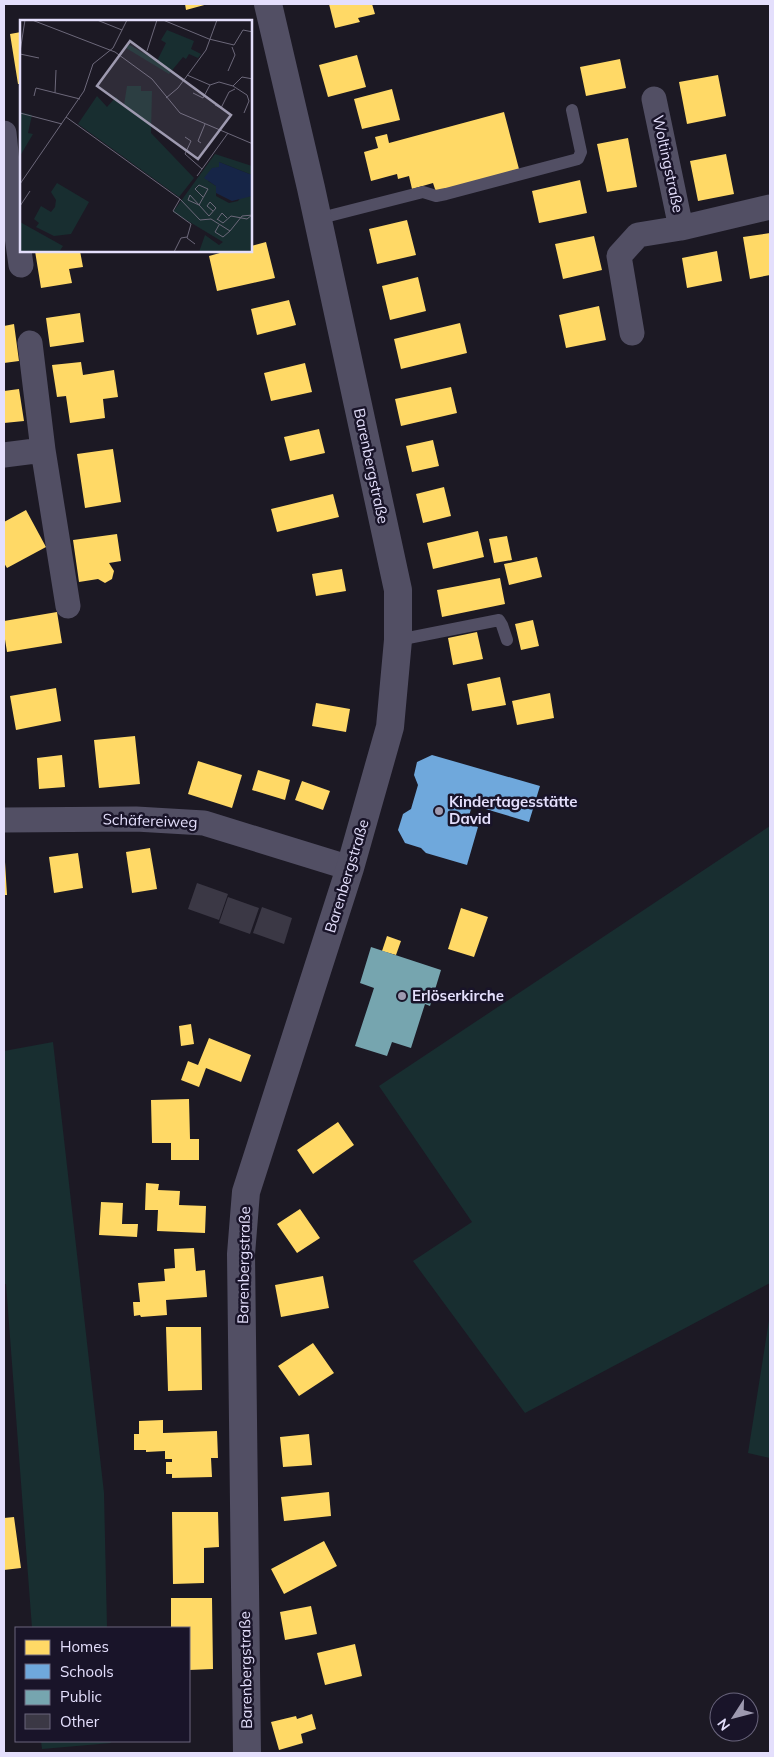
<svg xmlns="http://www.w3.org/2000/svg" width="774" height="1757" viewBox="0 0 774 1757" font-family="Mulish,sans-serif">
	<style>
		.green { fill: #182e30 }
		.homes { fill: #ffd966 }
		.schools { fill: #6fa8dc }
		.public { fill: #76a5af }
		.building { fill: #3b3845 }
		.lines { fill: none; stroke-linecap: round; stroke-linejoin: round }
		.service { stroke: #524f64; stroke-width: 12 }
		.minor { stroke: #524f64; stroke-width: 25 }
		.tertiary { stroke: #524f64; stroke-width: 28 }
		.poi-dot { fill: #9e9ab0; stroke: #191429; stroke-width: 2 }
		.labels { text-anchor: middle; stroke-width: 5; stroke-linejoin: round; paint-order: stroke }
		.street-label { font-size: 15px; fill: #e4dffc; stroke: #191429 }
		.poi-label { font-size: 15px; font-weight: bold; fill: #e4dffc; stroke: #191429; text-anchor: start }
		.inset-road { fill: none; stroke: #6c687a; stroke-width: 1 }
		.view { fill: #9e9ab0; fill-opacity: 0.15; stroke: #9e9ab0; stroke-width: 2.5 }
		.inset-edge { fill: none; stroke: #e4dffc; stroke-width: 2.5 }
	</style>
	<rect width="100%" height="100%" fill="#1c1924"/>
	<!-- green -->
	<path class="green" d="M770 826V1283L525 1413 413 1261 472 1222 379 1086Z
		M53 1042 104 1493 107 1628H32L6 1284H4V1051Z
		M770 1314V1458L748 1453Z
		M41 1741H110L111 1743 42 1749Z"/>
	<!-- homes -->
	<path class="homes" d="M185 4H208L186 10Z
		M329 4H372L375 14 358 18 360 22 335 28Z
		M21 32V84H18L10 34Z
		M357 55 366 87 328 97 319 65Z
		M620 59 626 88 586 96 580 67Z
		M718 75 726 116 687 124 679 82Z
		M392 89 400 120 362 129 354 99Z
		M504 112 519 169 436 192 433 183 412 189 409 176 398 179 397 174 371 181 364 152 378 148 375 137 387 134 389 143Z
		M628 138 637 187 607 192 597 144Z
		M726 154 734 194 698 201 690 161Z
		M580 180 587 213 539 223 532 191Z
		M407 220 416 255 377 264 369 229Z
		M770 233V275L750 279 743 237Z
		M594 236 602 270 563 279 555 244Z
		M266 242 275 278 217 291 209 256 227 251H251V246Z
		M35 251H80L83 267 69 269 72 283 41 288Z
		M717 251 722 281 687 288 682 258Z
		M418 277 426 311 390 320 382 286Z
		M289 300 296 325 257 335 251 309Z
		M599 306 606 340 566 348 559 315Z
		M80 313 84 342 50 347 46 318Z
		M460 323 467 353 401 369 394 339Z
		M14 324 19 361 4 363V326Z
		M81 362 83 375 114 370 118 397 103 399 105 418 70 423 66 396 57 397 52 365Z
		M305 363 312 392 271 401 264 373Z
		M451 387 457 413 401 426 395 399Z
		M19 389 24 421 4 423V391Z
		M319 429 325 453 290 461 284 437Z
		M433 440 439 466 412 472 406 446Z
		M113 449 121 502 85 508 77 454Z
		M444 487 451 516 423 523 416 494Z
		M333 494 339 517 277 532 271 509Z
		M26 510 46 547 7 568 4 563V522Z
		M478 531 484 557 433 569 427 543Z
		M117 534 121 561 109 563 114 571 112 579 105 583 98 579 79 582 73 540Z
		M507 536 512 560 494 563 489 539Z
		M537 557 542 577 509 585 504 564Z
		M342 569 346 591 316 596 312 574Z
		M500 578 505 604 442 617 437 590Z
		M57 612 62 643 7 652 4 633V621Z
		M533 620 539 646 521 650 515 624Z
		M477 632 483 659 453 665 448 638Z
		M500 677 506 705 472 711 467 684Z
		M56 688 61 721 16 730 10 696Z
		M550 693 554 718 517 725 512 701Z
		M316 703 350 709 346 732 312 726Z
		M135 736 140 784 99 788 94 740Z
		M62 755 65 787 39 789 37 758Z
		M198 761 242 775 232 808 188 794Z
		M258 770 290 780 285 800 252 790Z
		M302 781 330 791 323 810 295 800Z
		M150 848 157 889 132 893 126 852Z
		M78 853 83 888 54 893 49 857Z
		M4 862H5L7 895H4Z
		M461 908 488 917 474 957 448 949Z
		M387 936 401 941 396 955 382 951Z
		M191 1024 194 1044 181 1046 179 1026Z
		M209 1038 251 1055 241 1082 206 1068 199 1087 181 1080 188 1061 198 1065Z
		M189 1099 190 1139H199V1160H171V1143H152L151 1100Z
		M338 1122 354 1145 313 1174 297 1150Z
		M146 1183 159 1184 158 1190 180 1191 179 1205 206 1206 205 1233 157 1231 158 1210H145Z
		M101 1202 123 1203 122 1224H138L137 1237 99 1235Z
		M300 1209 320 1238 297 1253 277 1224Z
		M194 1248 196 1271 205 1270 207 1297 166 1300 167 1315 141 1317 140 1315 134 1316 133 1302H140L138 1283 165 1281 164 1269 175 1268 174 1249Z
		M323 1276 329 1308 281 1317 275 1285Z
		M166 1327H201L202 1390 168 1391Z
		M313 1343 334 1373 299 1396 278 1366Z
		M163 1420V1433L217 1431 218 1458H211L212 1477 172 1478V1474H166V1462H172V1459H165V1451L146 1452V1450H134V1434H139V1421Z
		M309 1434 312 1465 283 1467 280 1437Z
		M329 1492 331 1516 284 1521 281 1497Z
		M172 1512H218L219 1547 204 1548V1583L173 1584Z
		M14 1517 21 1568 4 1570V1518Z
		M324 1541 337 1566 284 1594 271 1569Z
		M171 1598H212L213 1669 189 1670V1628H171Z
		M311 1606 317 1634 285 1640 280 1612Z
		M355 1644 362 1676 325 1685 317 1653Z
		M312 1714 316 1729 301 1734 303 1743 279 1750 271 1722 296 1716 297 1719Z"/>
	<!-- schools -->
	<path class="schools" d="M432 755 540 786 529 822 472 805 467 824 478 827 467 865 426 853 421 848 405 843 398 830 403 814 411 809 418 785 414 775 417 762Z"/>
	<!-- public -->
	<path class="public" d="M371 947 441 970 430 1006 425 1004 411 1048 392 1042 387 1056 355 1046 374 988 360 983Z"/>
	<!-- building -->
	<path class="building" d="M197 883 228 894 219 920 188 909Z
		M228 897 259 908 250 934 219 923Z
		M262 907 292 918 284 944 253 933Z"/>
	<g class="lines">
		<!-- service -->
		<path class="service" d="M317 219 423 192 436 196 446 194 578 159 581 152 572 110
			M398 640 499 620 502 625 507 640"/>
		<!-- minor -->
		<path class="minor" d="M654 99 681 228
			M4 133 8 172
			M4 173 8 172 21 265
			M632 333 619 256 638 235 681 228 770 207
			M30 343 43 450
			M4 455 43 450 68 606
			M4 820 136 819 204 823 350 868"/>
		<!-- tertiary -->
		<path class="tertiary" d="M247 1753 241 1254 246 1192 350 868 390 727 398 640V590L311 188 268 4"/>
	</g>
	<!-- markers -->
	<g class="poi-dot">
		<circle cx="439" cy="811" r="5"/>
		<circle cx="402" cy="996" r="5"/>
	</g>
	<g class="labels">
		<!-- street labels -->
		<g class="street-label">
			<text transform="translate(668 164) rotate(78)" y="5">Woltingstraße</text>
			<text transform="translate(371 466) rotate(78)" y="5">Barenbergstraße</text>
			<text transform="translate(150 821) rotate(2)" y="5">Schäfereiweg</text>
			<text transform="translate(347 876) rotate(-73)" y="5">Barenbergstraße</text>
			<text transform="translate(244 1265) rotate(-89)" y="5">Barenbergstraße</text>
			<text transform="translate(246 1670) rotate(-91)" y="5">Barenbergstraße</text>
		</g>
		<!-- poi labels -->
		<g class="poi-label">
			<text x="449" y="807">Kindertagesstätte<tspan x="449" dy="17">David</tspan></text>
			<text x="412" y="1001">Erlöserkirche</text>
		</g>
	</g>
	<!-- overview -->
	<g transform="translate(20 20)">
		<rect width="232" height="232" fill="#1c1924"/>
		<path d="M147 10 174 21 171 29 181 34 178 38 169 34 166 39 163 37 149 54 106 28 108 24 137 41 146 23 141 20ZM107 66H121V71H132L131 113 174 158 159 177 58 104 77 76 87 87 96 77 104 85ZM0 92 12 95 8 113 13 114 0 136ZM195 134 232 146V155L199 142V147L188 161 196 166V176L209 183 218 181 221 177 232 176V232H179L185 215 199 225 203 222 153 192ZM37 163 69 182 51 214 34 216 16 207 19 203 14 199 21 186 31 192 35 187 36 180 31 172ZM0 202 43 226 39 232H0Z" fill="#182e30"/>
		<path d="M199 142 232 155V176L212 181 196 173V166L184 158 192 148 199 147Z" fill="#162547"/>
		<path class="inset-road" d="M12 0 95 32 132 59 160 93 233 124M77 0 102 10M143 0 189 19 214 25M214 25 223 10 233 12M127 31 137 0M0 32 5 0M0 34 19 38M208 51 215 35 212 27M167 55 190 65 199 62 213 66 227 75 229 81 224 93M213 66 222 57 233 59M35 73 36 50M173 73 183 78 190 65M14 76 16 68 60 79M146 78 158 68 186 30 197 0M195 85 201 88 209 72 215 69M0 93 42 104M46 97 160 179 153 191 171 204 167 218 175 224M165 117 171 121 165 134 182 149M181 123 178 121 185 104M177 156 208 113M0 164 64 71 73 44 93 28 107 0M160 179 180 200 191 199 210 211 203 217 195 212 199 205M179 185 168 180 170 175 189 196M179 185 188 169 179 165 175 169 183 177M0 186 10 171M189 196 196 188 190 182 187 186 193 191M197 199 203 203 211 196 227 199 232 195M197 200 202 193 207 198M210 211 222 196 233 195M154 232 161 218 167 217"/>
		<path class="view" d="M110 21 211 95 178 139 77 66Z"/>
		<rect width="232" height="232" class="inset-edge"/>
	</g>
	<!-- border -->
	<rect width="774" height="1757" fill="none" stroke="#e4dffc" stroke-width="10"/>
	<!-- legend -->
	<rect x="15" y="1627" width="175" height="115" fill="#191429" stroke="#6a657d"/>
	<rect x="25" y="1640" width="25" height="15" fill="#ffd966" stroke="#6a657d"/>
	<text x="60" y="1652" font-size="15" fill="#e4dffc">Homes</text>
	<rect x="25" y="1664" width="25" height="15" fill="#6fa8dc" stroke="#6a657d"/>
	<text x="60" y="1677" font-size="15" fill="#e4dffc">Schools</text>
	<rect x="25" y="1690" width="25" height="15" fill="#76a5af" stroke="#6a657d"/>
	<text x="60" y="1702" font-size="15" fill="#e4dffc">Public</text>
	<rect x="25" y="1714" width="25" height="15" fill="#3b3845" stroke="#6a657d"/>
	<text x="60" y="1727" font-size="15" fill="#e4dffc">Other</text>
	<!-- north arrow -->
	<g transform="translate(734 1717) rotate(234)"><circle r="24" fill="#191429" stroke="#6a657d"/>
	<path d="M0-4L9 19L0 12L-9 19Z" fill="#9e9ab0"/>
	<text y="-8" font-size="14" font-weight="bold" text-anchor="middle" fill="#e4dffc">N</text>
	</g>
</svg>
